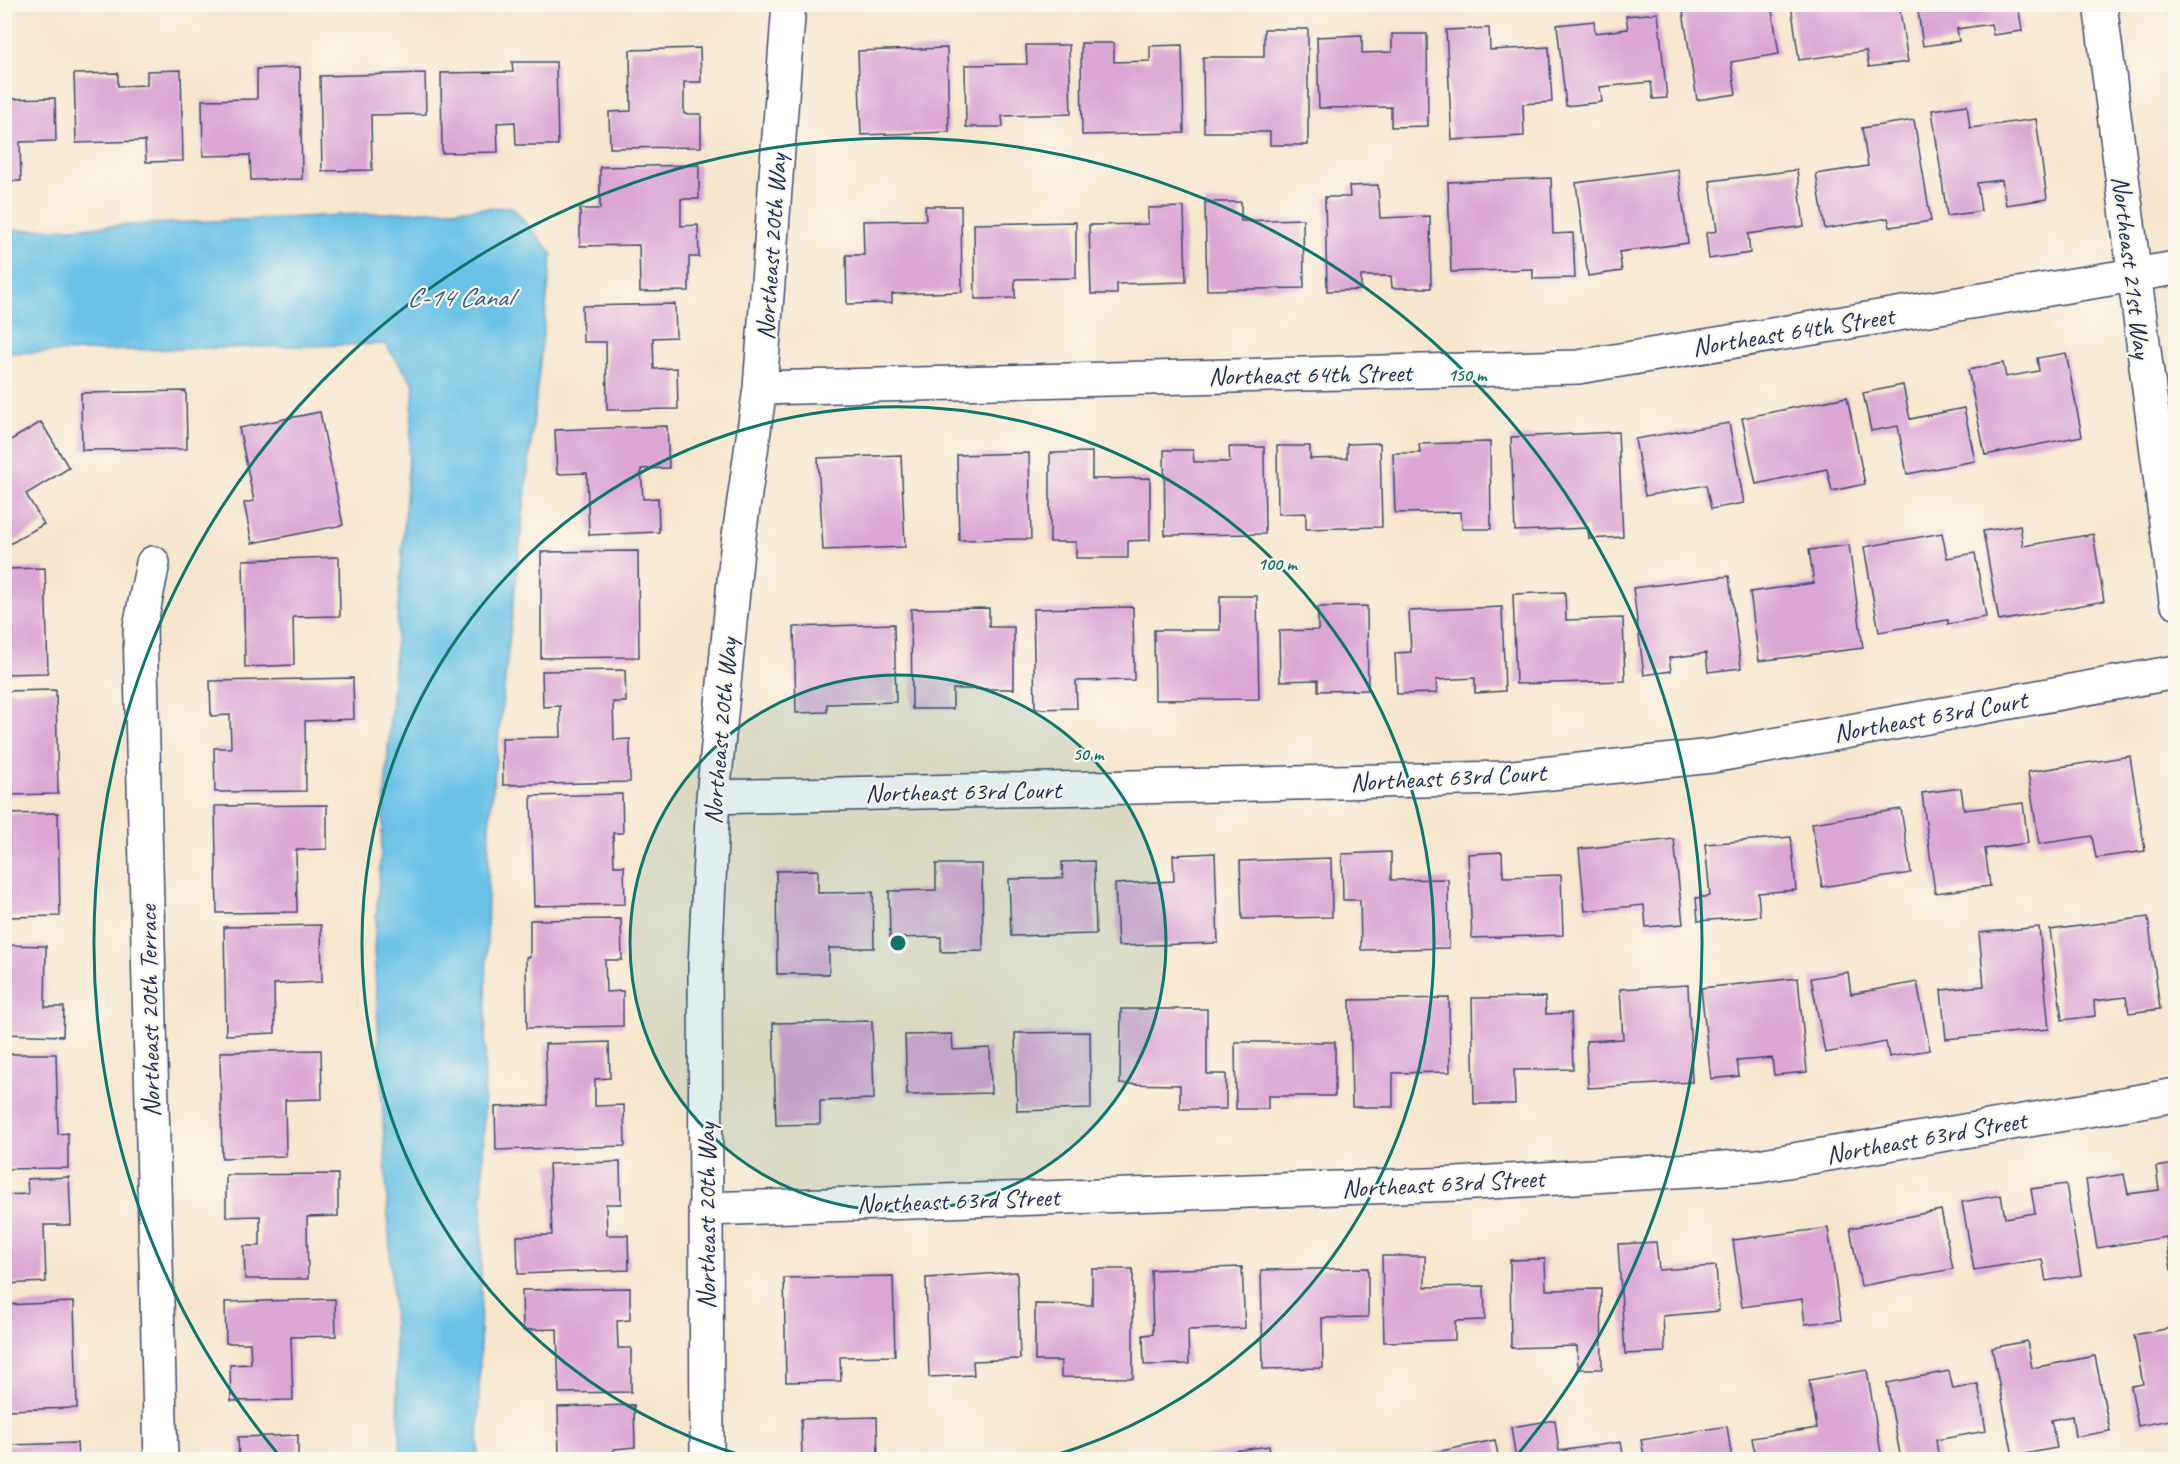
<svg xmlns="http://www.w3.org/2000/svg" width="2180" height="1464" viewBox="0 0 2180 1464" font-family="Caveat,sans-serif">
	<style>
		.water { fill: #6ac2e7; stroke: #4278a2; stroke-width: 1.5 }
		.building { fill: #dba6d4 }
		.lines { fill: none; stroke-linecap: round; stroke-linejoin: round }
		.minor-casing { stroke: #3c4a6f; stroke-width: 36 }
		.minor { stroke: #fff; stroke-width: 33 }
		.ring { fill: none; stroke: #0f766e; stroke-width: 3 }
		.labels { text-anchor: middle; stroke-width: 4.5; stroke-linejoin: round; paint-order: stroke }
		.street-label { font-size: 26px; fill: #1b2f5e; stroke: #fbf7ec }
		.water-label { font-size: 27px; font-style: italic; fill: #335b87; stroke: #fbf7ec }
		.centre { fill: #0f766e; stroke: #fbf7ec; stroke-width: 3 }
		.ring-label { font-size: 18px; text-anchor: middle; font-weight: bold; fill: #0f766e; stroke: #fbf7ec; stroke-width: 4.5; stroke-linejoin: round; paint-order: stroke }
	</style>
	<rect width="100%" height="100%" fill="#fbf7ec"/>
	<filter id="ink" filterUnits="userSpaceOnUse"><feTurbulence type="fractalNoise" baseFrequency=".0167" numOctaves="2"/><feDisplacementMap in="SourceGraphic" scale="12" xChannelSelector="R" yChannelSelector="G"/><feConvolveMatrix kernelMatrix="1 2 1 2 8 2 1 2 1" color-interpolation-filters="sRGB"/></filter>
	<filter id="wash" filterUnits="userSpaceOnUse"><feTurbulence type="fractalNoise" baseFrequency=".008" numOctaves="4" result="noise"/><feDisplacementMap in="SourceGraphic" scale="24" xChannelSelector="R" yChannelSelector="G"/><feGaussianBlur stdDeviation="1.35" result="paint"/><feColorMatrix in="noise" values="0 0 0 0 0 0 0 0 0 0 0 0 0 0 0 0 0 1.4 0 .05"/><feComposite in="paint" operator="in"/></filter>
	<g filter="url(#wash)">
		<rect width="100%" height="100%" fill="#f6e6ce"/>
		<!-- water -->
		<path class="water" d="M512 207 552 253 489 824 478 1459H401L374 950 414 384 385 344 5 353V231Z"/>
		<g id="blocks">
			<!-- building -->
			<path class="building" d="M1724 4H1771L1779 54 1731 62 1736 94 1697 100 1683 11Z
				M1791 4H1899L1908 62 1869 67 1866 51 1799 60Z
				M1917 4H2018L2022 31 1993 35 1991 24 1957 29 1959 41 1923 46Z
				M2167 4H2176V11L2168 12Z
				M1658 13 1667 98 1653 99 1651 82 1600 87 1602 102 1566 106 1557 25 1594 21 1595 33 1628 29 1626 16Z
				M1489 28 1490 50 1549 47 1552 102 1523 104 1524 136 1452 140 1446 30Z
				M1264 29H1308V145H1270V132H1204L1203 57H1264Z
				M1392 34H1427L1428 126 1391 127V107L1319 108 1317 37 1362 35V53L1392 52Z
				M1081 43H1114V62L1150 61V46L1182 45 1184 133 1082 135Z
				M1026 45H1069L1071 114 1002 116 1003 127H966L965 65 1027 64Z
				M700 48 701 82H684V114H701V147L610 148 609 112 631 111 630 50Z
				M947 48 949 132 861 135 858 51Z
				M512 62H556L558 145H516L515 122 497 123 498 152 442 153 441 73 513 72Z
				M300 67 302 179 251 180 250 155 203 156 202 100 257 99V69Z
				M181 70 183 161 146 162 145 141 76 143 74 74 118 73V86L147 85V71Z
				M425 73 426 114 371 115 372 170 322 171 320 76Z
				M55 98 56 141 20 142 21 181H4V99Z
				M1967 105 1970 128 2036 119 2047 199 2006 205 2002 180 1977 183 1981 211 1947 216 1932 110Z
				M1914 120 1931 221 1890 227 1888 218 1825 229 1816 174 1868 166 1862 128Z
				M699 165V199H681V226L698 225 699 257H689V291L640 292 639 245 580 246V209H600V167Z
				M1678 169 1688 243 1619 252 1622 271 1588 276 1576 183Z
				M1797 170 1804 226 1748 234 1750 253 1709 259 1706 233 1717 231 1710 181Z
				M1551 178 1553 234 1573 233 1575 278 1533 279V269L1451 272 1448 182Z
				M1378 185 1380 218 1430 216 1431 288H1392L1391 276H1361V290L1327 291 1325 197H1350L1349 186Z
				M1205 202H1241V221L1303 219 1304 288 1207 290Z
				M925 206H961L962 292 892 294V303L847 304 846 255H864L863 221 926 220Z
				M1184 207 1186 282 1117 284V294H1091L1089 225 1148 224V208Z
				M1076 222V278L1015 279V298L975 299 974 224Z
				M675 304 676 337 653 338 654 369 677 368 678 409 607 410 606 342H583L582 306Z
				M2066 353 2082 436 1985 455 1968 370 2003 363 2006 377 2039 371 2037 358Z
				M1903 385 1910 419 1964 408 1975 461 1907 474 1898 426 1871 431 1863 393Z
				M186 391 187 449 82 450 81 393Z
				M1847 397 1865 484 1832 491 1827 469 1756 484 1742 418Z
				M320 412 343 525 252 543 244 503 254 501 239 428Z
				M41 422 69 468 26 494 44 524 10 544 4 535V444Z
				M1729 423 1744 503 1711 509 1706 485 1645 496 1635 439Z
				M667 426 669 468 641 469 643 499 658 498 659 532 589 535 587 473 557 474 555 430Z
				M1618 432 1623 537 1589 539 1588 528 1515 531 1511 437Z
				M1490 442 1491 529H1462L1461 512 1395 513 1393 453H1420L1419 444Z
				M1380 443 1382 527 1306 529V513L1278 514 1277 446H1310V459L1347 458V444Z
				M1229 447H1264L1265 534 1165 535 1164 450H1193L1194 462H1230Z
				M1092 452V479L1150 478V540L1128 541V558H1076V542H1050V453Z
				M1029 453 1031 539 959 540 957 455Z
				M901 455 905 547 823 550 818 458Z
				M2020 525 2023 546 2093 534 2104 601 1999 621 1983 531Z
				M1942 533 1947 558 1975 553 1986 617 1948 624V620L1879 632 1864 547Z
				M1849 545 1863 648 1759 661 1750 592 1814 583 1809 550Z
				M638 551 639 657 541 658V552Z
				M339 557 340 616 293 617 294 665 245 667 243 560Z
				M45 568 48 673 4 674V569Z
				M1729 576 1741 668 1708 672 1706 653 1669 658 1671 671 1644 675 1633 588Z
				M1565 592 1566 620 1623 618 1625 681 1516 684 1513 594Z
				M1220 596H1257L1259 699 1155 700 1154 630H1220Z
				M1367 606 1368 690 1318 691V680L1280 681 1279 631 1318 630V607Z
				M1133 607 1134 680 1076 681 1077 708 1035 709 1033 609Z
				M1502 607 1505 691 1475 693V678L1436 680 1437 693 1397 694 1395 653 1411 652 1409 611Z
				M989 608V627H1014V689H953V709H912L911 609Z
				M894 624 896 702 827 704V712L796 713 794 627Z
				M625 670 626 702H613L614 740 630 739V782L503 785 502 738 561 737 560 706 543 707 542 671Z
				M353 678 354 719 305 721 306 791 215 792 214 748H231L230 715 211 716 210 681Z
				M56 690 58 794 4 795V691Z
				M2130 756 2145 851 2096 858 2092 836 2039 844 2028 772Z
				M1961 788 1964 810 2023 803 2028 843 1985 849 1990 886 1935 893 1922 793Z
				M622 794 623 833H613L614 866H624L625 904 534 906 531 796Z
				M327 805V849L296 850 297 912 217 913 215 806Z
				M1901 809 1911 873 1822 887 1812 823Z
				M58 813 60 916 4 917V814Z
				M1791 837 1796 890 1758 893 1760 916 1698 921 1696 898 1710 896 1705 844Z
				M1674 839 1683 924 1646 927 1644 905 1585 911 1579 849Z
				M1391 852V880L1448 879 1449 948 1361 950 1360 900H1343L1342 854Z
				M1502 852 1503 877 1561 875 1563 935 1472 938 1468 854Z
				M1215 853 1218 943 1118 946 1115 884 1174 881 1173 855Z
				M1331 858 1332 917 1242 919 1240 861Z
				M1094 861 1096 934 1011 936 1009 879 1063 878 1062 862Z
				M936 864H982L983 951 941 952V937L890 938 889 891 936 890Z
				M818 870V893L873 892 874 948H829V974H777L776 871Z
				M2148 917 2160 1009 2129 1013 2126 997 2094 1001 2095 1016 2062 1020 2050 930Z
				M621 919 622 960H605L606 992 623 991V1026L527 1028 526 957H530V920Z
				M321 925 322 982 274 984 275 1033 226 1035 224 927Z
				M2039 927 2049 1029 1946 1039 1941 990 1984 986 1979 933Z
				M4 945 46 946 45 1007H64L63 1036 4 1034Z
				M1848 972 1851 994 1917 982 1930 1050 1889 1057 1886 1042 1825 1053 1811 978Z
				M1798 978 1807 1072 1774 1075 1772 1058 1737 1061 1739 1076 1711 1079 1701 988Z
				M1688 985 1692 1082 1588 1088 1586 1041 1623 1039 1620 989Z
				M1545 997 1546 1014 1571 1013 1573 1069 1514 1070 1515 1104H1474L1472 998Z
				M1449 998 1450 1072 1393 1073V1107H1352L1350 1000Z
				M1121 1009H1207V1074H1226V1109H1180V1085L1120 1084Z
				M872 1021 874 1099 820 1101V1124L776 1125 773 1023Z
				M1090 1032 1091 1109 1017 1111 1015 1033Z
				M952 1034 953 1050 990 1048 991 1093 907 1095 905 1035Z
				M609 1042 610 1078 595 1079V1106L624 1105 625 1146 496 1150 495 1107 547 1105 545 1044Z
				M1235 1042H1335V1096H1268V1109H1236Z
				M321 1050 322 1099 285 1100 286 1156 222 1158 220 1052Z
				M6 1054H56L58 1134 68 1133V1168L4 1169Z
				M620 1162 621 1204H606L607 1235H628L629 1270 518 1274 517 1236 552 1235 549 1164Z
				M2176 1164V1270H2171L2166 1237 2097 1248 2086 1180 2124 1174 2128 1194 2159 1190 2156 1167Z
				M338 1174V1216L307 1217 308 1279H245L244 1246H260V1216L226 1217V1175Z
				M69 1177 71 1225H44L46 1282 4 1284V1195L28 1194 27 1179Z
				M2066 1184 2081 1275 2046 1281 2042 1259 1974 1270 1962 1202 2001 1195 2005 1218 2035 1213 2031 1189Z
				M1941 1210 1953 1269 1861 1286 1850 1228Z
				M1828 1228 1841 1320 1805 1324 1802 1299 1742 1307 1733 1240Z
				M1656 1242 1659 1270 1716 1266 1719 1311 1663 1316 1665 1352 1625 1354 1618 1244Z
				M1382 1256H1425V1287L1484 1286 1485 1320 1455 1321V1340L1384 1342Z
				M1545 1259 1546 1290 1601 1289 1602 1369H1578L1577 1346 1511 1348 1510 1260Z
				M1242 1267 1245 1328 1188 1330 1189 1364 1144 1365 1143 1335 1153 1334 1151 1270Z
				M1368 1268V1317L1322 1318 1323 1368 1263 1369 1261 1270Z
				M1092 1269H1133V1378L1061 1377V1361H1035V1304L1092 1305Z
				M1017 1272 1020 1359 973 1361 974 1375 929 1377 926 1278Z
				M893 1276 895 1356 840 1357 841 1381 786 1382 784 1278Z
				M630 1288V1320L617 1321 618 1348H631V1392L559 1393 557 1329 523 1330 522 1290Z
				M335 1299 336 1336 291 1337 293 1400 231 1401 230 1365 251 1364 250 1343H226L225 1302Z
				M74 1302 77 1408 4 1410V1305Z
				M2176 1327V1419L2138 1426 2131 1386 2143 1384 2134 1335Z
				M2027 1341 2032 1368 2095 1356 2110 1431 2075 1437 2072 1416 2051 1420 2057 1448 2013 1456 1992 1348Z
				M1867 1370 1882 1459 1756 1460 1752 1438 1817 1428 1809 1380Z
				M1949 1371 1953 1389 1978 1384 1986 1431 1936 1440 1939 1460H1901L1887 1383Z
				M634 1405 635 1447 614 1449V1460H559L558 1407Z
				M877 1417 878 1460H802L801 1419Z
				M1555 1420 1559 1451 1621 1442 1624 1460H1516L1511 1427Z
				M1727 1426 1732 1460H1645L1641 1440Z
				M298 1435V1460H239L238 1437Z
				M1495 1440 1499 1460H1407V1458Z
				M77 1443 78 1460H9L8 1445Z
				M1269 1446 1271 1460H1184V1458Z"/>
		</g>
	</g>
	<g filter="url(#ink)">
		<use href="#blocks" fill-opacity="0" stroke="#3c4a6f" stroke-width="1.5"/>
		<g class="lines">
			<defs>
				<path id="minor" d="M2100 4 2176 601
					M760 388 1578 367 2176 268
					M153 563 140 627 161 1460
					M713 797 1504 778 1712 756 2176 672
					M705 1209 1457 1184 1758 1166 2176 1095
					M707 1460 705 966 713 797 737 550 760 388 789 4"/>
			</defs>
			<!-- minor casing -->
			<use href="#minor" class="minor-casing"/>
			<!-- minor -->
			<use href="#minor" class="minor"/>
		</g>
	</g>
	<!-- distance rings -->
	<circle cx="898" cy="943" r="268" fill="#0f766e" fill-opacity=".12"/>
	<g class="ring">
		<circle cx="898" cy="943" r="268"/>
		<path d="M750 1458A536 536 0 1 1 1046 1458"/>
		<path d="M278 1454A804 804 0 1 1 1518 1454"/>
	</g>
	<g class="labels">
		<!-- street labels -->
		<g class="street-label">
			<text transform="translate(771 247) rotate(-86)" y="9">Northeast 20th Way</text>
			<text transform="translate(2132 267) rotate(83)" y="9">Northeast 21st Way</text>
			<text transform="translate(1793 331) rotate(-9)" y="9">Northeast 64th Street</text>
			<text transform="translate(1310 374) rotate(-1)" y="9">Northeast 64th Street</text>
			<text transform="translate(1930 716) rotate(-10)" y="9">Northeast 63rd Court</text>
			<text transform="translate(720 731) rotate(-85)" y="9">Northeast 20th Way</text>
			<text transform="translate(1448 777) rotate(-3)" y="9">Northeast 63rd Court</text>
			<text transform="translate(963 791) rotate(-1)" y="9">Northeast 63rd Court</text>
			<text transform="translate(149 1011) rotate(-91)" y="9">Northeast 20th Terrace</text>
			<text transform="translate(1926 1137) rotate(-10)" y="9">Northeast 63rd Street</text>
			<text transform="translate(1443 1183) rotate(-3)" y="9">Northeast 63rd Street</text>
			<text transform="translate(958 1200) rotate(-2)" y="9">Northeast 63rd Street</text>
			<text transform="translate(706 1216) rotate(-90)" y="9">Northeast 20th Way</text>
		</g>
		<!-- water labels -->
		<g class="water-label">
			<text x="459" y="306">C-14 Canal</text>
		</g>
	</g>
	<circle cx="898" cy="943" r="9" class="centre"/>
	<g class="ring-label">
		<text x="1467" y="381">150 m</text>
		<text x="1277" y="570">100 m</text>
		<text x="1088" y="760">50 m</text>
	</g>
	<!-- margin -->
	<rect width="2180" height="1464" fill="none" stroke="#fbf7ec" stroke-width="24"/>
</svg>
